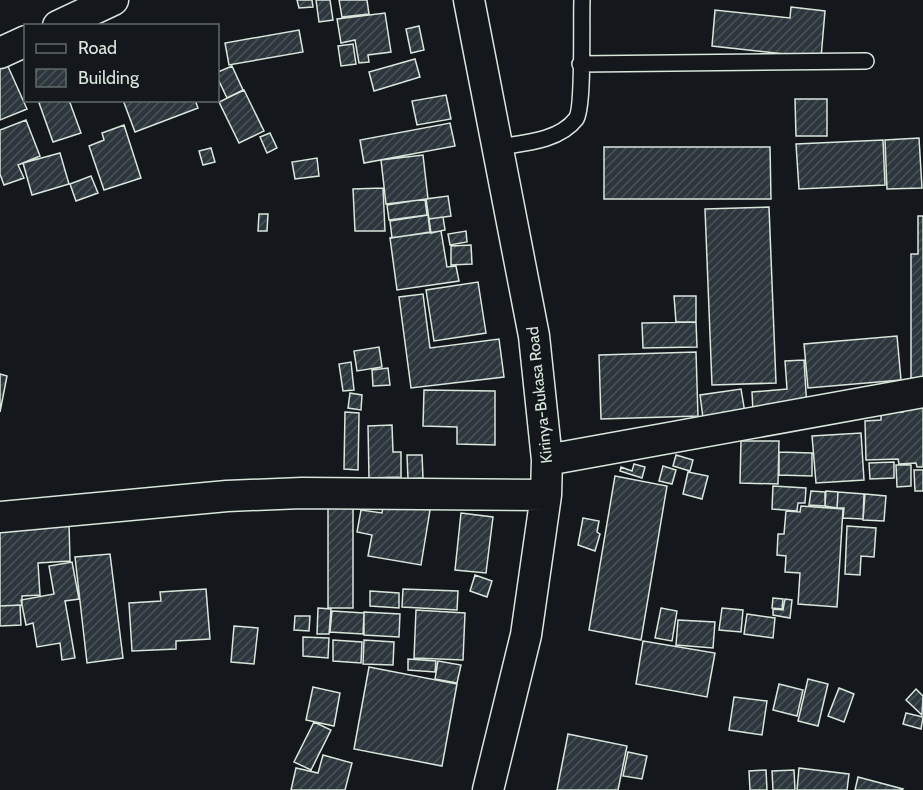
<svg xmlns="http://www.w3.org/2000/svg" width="923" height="790" viewBox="0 0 923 790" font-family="Cabin,sans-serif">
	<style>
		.building { fill: url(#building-hatch); stroke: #d8e6dc; stroke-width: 1.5 }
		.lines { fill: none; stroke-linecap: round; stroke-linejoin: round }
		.service-casing { stroke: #d8e6dc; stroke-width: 18 }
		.minor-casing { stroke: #d8e6dc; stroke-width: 33 }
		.service { stroke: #14181c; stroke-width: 15 }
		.minor { stroke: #14181c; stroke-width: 30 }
		.labels { text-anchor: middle; stroke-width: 4.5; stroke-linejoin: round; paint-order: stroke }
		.street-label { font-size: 16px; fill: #d8e6dc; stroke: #14181c }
	</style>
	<defs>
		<pattern id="building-hatch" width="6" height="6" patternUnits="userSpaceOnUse" patternTransform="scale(1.5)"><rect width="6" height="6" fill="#2c363c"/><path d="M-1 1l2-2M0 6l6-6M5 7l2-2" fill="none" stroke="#4a5358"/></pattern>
	</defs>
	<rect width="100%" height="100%" fill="#14181c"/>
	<!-- building -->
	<path class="building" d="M297 0H312L313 7 299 8Z
		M316 0H330L333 20 319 22Z
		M339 0H367L369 14 342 17Z
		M791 7 825 11 821 58 712 46 715 10 790 18Z
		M385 13 391 52 368 55 369 62 359 63 355 40 341 43 337 19Z
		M419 26 424 50 411 53 406 29Z
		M299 30 303 52 229 65 225 43Z
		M353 44 356 64 341 66 338 46Z
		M415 59 420 77 374 91 369 72Z
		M6 62 27 109 0 120V64Z
		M232 66 243 90 227 98 218 79V72Z
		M244 90 264 131 239 143 219 102Z
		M446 95 451 119 417 125 412 101Z
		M795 99H827V136H796Z
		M38 100H69L81 133 53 142Z
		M123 100H195L198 108 135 132Z
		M26 120 40 156 18 165 24 178 4 185 0 174V130Z
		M450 123 455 146 364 163 360 140Z
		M124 125 141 178 104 190 89 146 104 140 102 133Z
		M270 133 277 148 267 153 260 137Z
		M919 138 922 188 887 189 885 140Z
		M883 140 885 185 799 189 796 144Z
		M604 147H770L771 199H604Z
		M211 148 215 162 203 165 199 151Z
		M60 153 69 184 32 195 23 163Z
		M423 155 428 199 386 204 381 160Z
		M317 158 319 176 295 179 292 162Z
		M91 176 98 193 76 201 70 184Z
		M383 188 385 231H355L353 189Z
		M448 196 451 216 429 219 426 199Z
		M425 199 427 215 389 220 387 205Z
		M769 207 776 383 712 385 705 209Z
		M259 214H268L267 231H258Z
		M428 215 430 232 392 238 390 221Z
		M918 216H923V378H911V254H918Z
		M443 217 445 230 431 233 429 219Z
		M441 231 447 267 456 266 459 281 397 290 390 238Z
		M466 231 467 242 450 245 448 234Z
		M471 245 472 264 451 265V246Z
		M478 282 486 333 434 341 426 290Z
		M423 294 430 348 499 339 504 377 411 388 399 297Z
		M674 296H696V322H676Z
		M696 322 697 347 643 348 642 323Z
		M897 336 901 380 808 388 804 344Z
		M379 347 382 367 357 371 354 351Z
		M696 352 698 416 601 419 599 355Z
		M804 360 807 409 753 412 752 392 787 389 785 361Z
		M351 362 354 390 343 391 339 364Z
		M388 368 390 385 373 386 372 370Z
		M0 374 7 376 0 412Z
		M741 389 745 413 703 418 700 395Z
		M424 390 495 391V445L457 444V427L423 426Z
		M350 393 362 395 361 410 348 408Z
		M923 407V467H917L916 463 899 464 898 459 866 460 865 421 881 420V413L903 412 902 408Z
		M345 412 359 413 358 470 344 469Z
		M392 425 393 452H401V477L369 478 368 426Z
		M861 433 864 480 816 483 812 436Z
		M741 441H779L778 484 740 483Z
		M779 452 812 453V476L779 475Z
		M407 455H422L423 478 408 479Z
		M676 455 693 460 690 471 673 466Z
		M894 462V478L870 479 869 463Z
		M634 464 645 467 642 478 620 471 621 467 632 471Z
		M896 465H911V486L897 487Z
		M663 466 676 470 672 484 659 481Z
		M914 470H923V491H915Z
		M688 472 708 476 702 499 683 494Z
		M615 476 667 486 641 640 589 630Z
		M773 486 806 488 805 503H798L797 511 772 509Z
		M811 491 825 492V506L809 505Z
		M826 491 838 492 837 508 825 506Z
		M838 492 864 494 863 519 843 518 844 508H837Z
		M865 494 886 496 884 521 863 520Z
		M384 501 430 510 421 565 368 556 372 535 357 532 361 510 382 513Z
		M328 506 353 507V608H328Z
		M801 506 843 509 837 607 798 604 800 573 785 572 786 556 777 555 778 534H784L786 511 800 512Z
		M461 513 493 517 486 573 455 570Z
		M583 518 599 521 597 532 600 534 595 551 578 545Z
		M69 523 70 561 38 563 40 595 22 596V605L0 606V526Z
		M847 526 876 528 874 557 861 556 860 575 845 574Z
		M110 554 123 658 87 663 75 557Z
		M72 562 79 599 65 601 75 658 62 660 60 643 37 647 33 623 26 625 21 600 54 594 49 566Z
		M475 575 492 581 487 597 470 591Z
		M206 589 210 639 176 641V649L132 651 129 603 161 601 160 592Z
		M403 589 458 591 457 610 402 607Z
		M370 591 399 593V608L370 606Z
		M773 598 783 599 782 609 772 608Z
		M785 599 792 600 790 618 773 615V609L783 610Z
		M20 605 21 625 0 626V606Z
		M318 608 331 609 329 634H317Z
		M661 608 677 611 672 641 655 638Z
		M722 608 743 610 741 632 719 630Z
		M416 610 465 613 463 660 414 658Z
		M332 611 364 613 363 634 330 632Z
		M364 612 400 614 399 637 364 635Z
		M747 614 775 618 773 638 744 634Z
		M295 616H310L309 631 294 630Z
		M678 620 715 622 713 648 676 645Z
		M234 626 258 628 254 664 231 662Z
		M303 637 329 638 328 658 303 656Z
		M333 640 362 642 361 663 333 661Z
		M364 640 394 642 393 665 363 664Z
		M643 641 715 653 707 697 636 684Z
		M408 659 436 661 435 672 408 670Z
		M438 661 461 665 457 683 435 679Z
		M369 667 457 684 442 766 354 749Z
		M808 679 828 684 818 726 798 721Z
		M779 684 803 690 797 716 773 710Z
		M313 687 340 693 334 726 306 720Z
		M839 688 854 694 844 722 828 716Z
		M916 689 923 696 922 715 906 700Z
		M734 697 767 701 762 735 729 730Z
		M906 713 923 717 921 729 903 724Z
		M314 722 331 730 311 770 294 762Z
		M568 734 627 746 618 790H557Z
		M628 752 647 756 642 779 623 776Z
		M323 755 352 763 345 790H291L296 768 318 773Z
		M799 768 849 774 847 790H797Z
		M766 770 767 790H750L749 771Z
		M794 770 795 790H773L772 771Z
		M858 777 903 789 902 790H855Z"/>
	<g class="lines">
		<defs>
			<path id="service" d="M580 64 866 61
				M499 147C524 143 559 141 576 119 584 108 581 20 582 0"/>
			<path id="minor" d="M469 0 534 336 547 460 546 495 526 635 488 790
				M58 26 113 0
				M0 53 26 41
				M547 460 923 392
				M0 517 227 496 302 493 546 495"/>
		</defs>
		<!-- service casing -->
		<use href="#service" class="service-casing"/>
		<!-- minor casing -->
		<use href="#minor" class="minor-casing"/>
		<!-- service -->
		<use href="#service" class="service"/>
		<!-- minor -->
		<use href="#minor" class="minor"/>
	</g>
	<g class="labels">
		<!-- street labels -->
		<g class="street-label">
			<text transform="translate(539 395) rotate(-96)" y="6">Kirinya-Bukasa Road</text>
		</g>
	</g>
	<!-- legend -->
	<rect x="24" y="24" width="195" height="78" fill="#14181c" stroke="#626a69" stroke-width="1.5"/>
	<rect x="36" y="44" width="30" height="9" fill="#14181c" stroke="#626a69" stroke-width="1.5"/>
	<text x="78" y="54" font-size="18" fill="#d8e6dc">Road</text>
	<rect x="36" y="69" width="30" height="18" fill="url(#building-hatch)" stroke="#626a69" stroke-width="1.5"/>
	<text x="78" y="84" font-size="18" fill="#d8e6dc">Building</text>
</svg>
